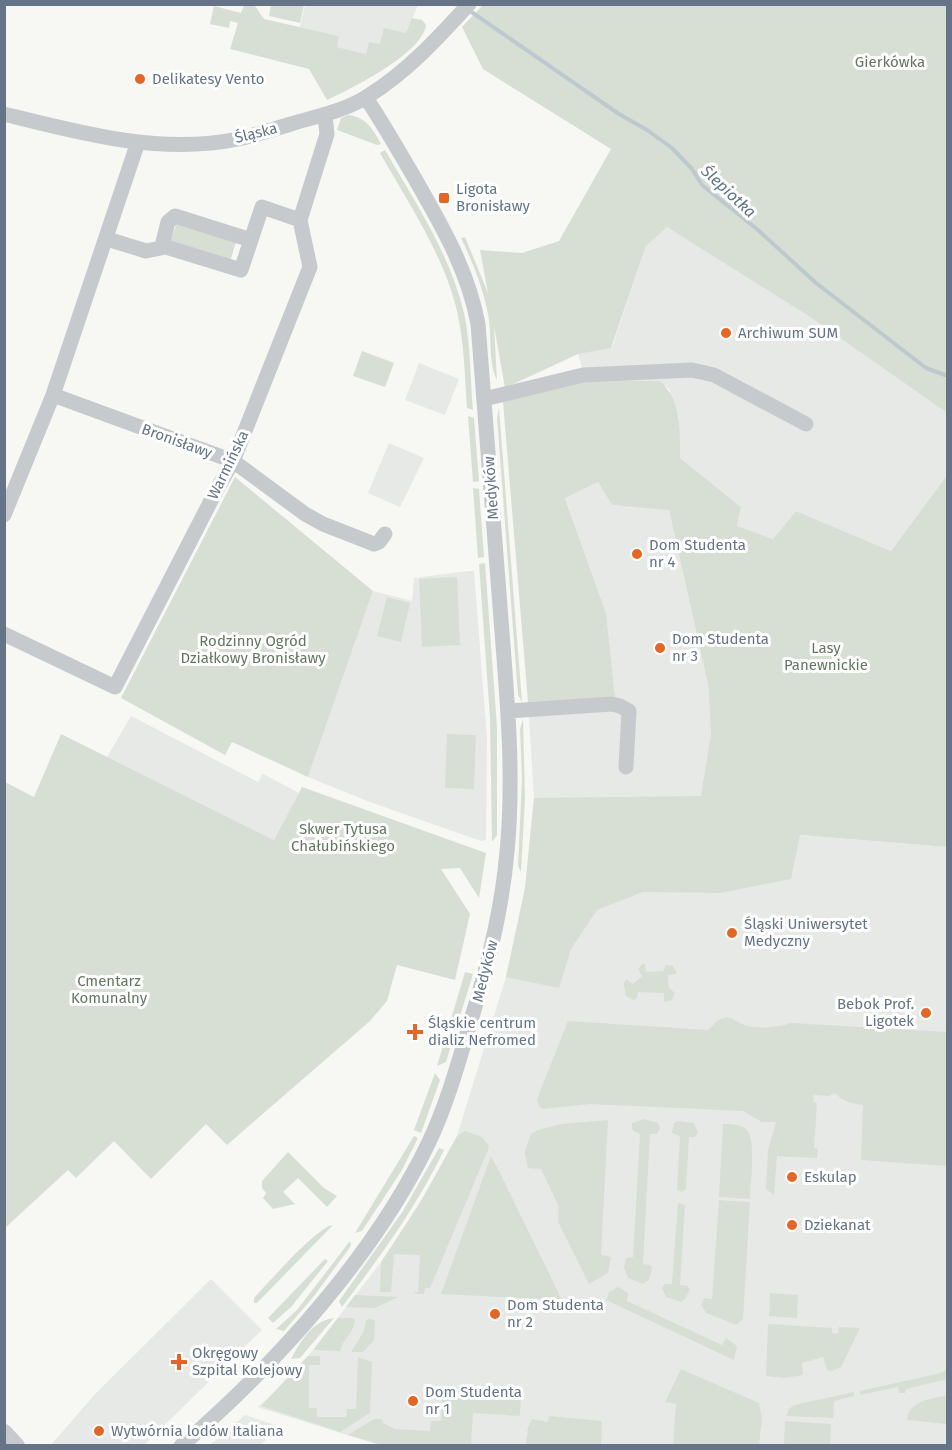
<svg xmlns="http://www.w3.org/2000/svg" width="952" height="1450" viewBox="0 0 952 1450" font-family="'Fira Sans',sans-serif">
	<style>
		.built { fill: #e7e9e7 }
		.green { fill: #d7dfd4 }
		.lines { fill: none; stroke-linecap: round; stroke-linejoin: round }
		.stream { stroke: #bec9cd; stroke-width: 4 }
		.minor { stroke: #c7cacd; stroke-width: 15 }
		.tertiary { stroke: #c7cacd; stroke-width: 18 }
		.poi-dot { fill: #e96321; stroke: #fff; stroke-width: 2 }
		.labels { text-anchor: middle; stroke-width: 6; stroke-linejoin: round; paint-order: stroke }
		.park-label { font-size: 15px; fill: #637860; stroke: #fff }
		.poi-label { font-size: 15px; fill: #657486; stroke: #fff; text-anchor: start }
		.street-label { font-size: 15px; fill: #657486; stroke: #fff }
		.water-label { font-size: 16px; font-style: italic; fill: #607682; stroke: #fff }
	</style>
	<rect width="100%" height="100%" fill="#f7f7f4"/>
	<!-- built -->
	<path class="built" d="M305 5H418L406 33 380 45 366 54 336 47 339 36 300 27Z
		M667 226 807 315 947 413V475L891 551 796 511 773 539 737 526 741 507 680 458 679 417 669 389 659 381 610 380 585 377 578 354 612 347 646 246Z
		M419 363 459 379 445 415 405 400Z
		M389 443 424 458 400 507 368 493Z
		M598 482 612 505 669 509 708 684 711 733 702 796 800 835 947 847V1445H379L258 1407 295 1373 385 1257 437 1175 457 1136 506 977 525 889 534 798 528 702 606 613 565 497Z
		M469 571H474L487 739 486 840 481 841 370 802 308 777 373 591 412 601 414 578Z
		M131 716 258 782 263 774 299 793 274 840 107 757Z
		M211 1279 262 1330 144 1445 50 1446 96 1393Z
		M245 1415 281 1427 260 1445H210Z"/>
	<!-- green -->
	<path class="green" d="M244 5 255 6 264 19 339 36 337 47 366 54 369 42 380 44 384 28 406 33 412 18 422 20 426 25C423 53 351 89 327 100L309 69 230 49 238 23 230 21 229 28 210 24 214 6 241 13Z
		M271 5H304L300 23 269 16Z
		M483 5H947V413L807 315 667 227 646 246 611 348 578 354 505 388 494 326 497 380C488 364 492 333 488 314 483 288 473 263 461 238L465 237 488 293 480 250 522 253 559 241 611 149 483 69 462 27Z
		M348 115C366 117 373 129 381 144L377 145 337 130 341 118Z
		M385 150C415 202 450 254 464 313 471 344 470 378 473 410L467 408C465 376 464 342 457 311 444 255 408 203 380 153Z
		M177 223 236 242 230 262 170 241Z
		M362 351 394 363 385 387 353 376Z
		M585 377 610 380 660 381C682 401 680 430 680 458L741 507 737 526 773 539 796 511 891 551 947 475V847L800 835 791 879 720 893 643 892 597 910 571 949 559 988 506 977 525 888 534 798 701 796 711 733 708 684 669 510 612 505 598 482 565 498 606 613 615 698 528 702 503 402Z
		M499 408 522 702 518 695 497 418Z
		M468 416 474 418 479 481 473 482Z
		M235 477 373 591 308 777 232 742 225 755 121 698Z
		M473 488 479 489 484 557 478 558Z
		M485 563 497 727V835L492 842 490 718 479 564Z
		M457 577 460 645 422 647 419 579Z
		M387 597 410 603 401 642 377 636Z
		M523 719 525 798 521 872 518 866 522 779 520 729Z
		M61 734 274 840 302 787 486 853 479 898 460 868 441 869 470 914 455 980 397 965 387 1001 370 1021 227 1145 206 1124 151 1179 114 1141 76 1178 68 1170 5 1228V782L34 797Z
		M447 734 476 735 474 789 445 788Z
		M642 964H645L646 972 663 971 666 965 673 966 677 974 668 975 669 988 675 993 672 1000 664 1002V993L638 992 637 998 633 1000 626 996 624 984 626 979 633 984 642 976 638 969Z
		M465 972 473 974 446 1062 437 1066Z
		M724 1018C733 1017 734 1021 742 1024 753 1030 780 1027 791 1023L947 1032V1166L861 1160 863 1105C851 1103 844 1102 835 1093L829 1096 816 1095 813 1096 814 1102 817 1103 814 1148 818 1149 817 1158 777 1156 774 1195 766 1189 768 1150 776 1122H762L743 1111 590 1104 543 1109 539 1106 537 1099 568 1021 708 1030 718 1020Z
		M435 1073 440 1080 421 1133 414 1130Z
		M644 1119 658 1123 660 1128 657 1134H650L643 1264 650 1265 652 1268 649 1280 643 1284 628 1278 624 1268 626 1258 633 1257 640 1134C634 1131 631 1131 632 1123Z
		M608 1120 601 1255 611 1257 608 1273 589 1284 558 1222 559 1207 541 1169 528 1168 525 1154 526 1147 531 1134 538 1130 561 1124Z
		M678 1121 694 1123 698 1132 695 1137H689L686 1189 682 1192 677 1190 680 1136 672 1133 674 1123Z
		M723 1124C731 1124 740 1124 746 1129 757 1139 750 1184 750 1199L719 1197Z
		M465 1131 482 1137 489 1146 488 1150 430 1288H425L424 1294H417L413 1292H418L420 1255 394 1254 391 1292H380L381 1262 420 1203 457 1136Z
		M414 1136 418 1138 402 1170 362 1231 355 1233Z
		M439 1148 444 1150C417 1206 380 1257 342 1307L339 1301 403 1211Z
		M288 1152 324 1188 337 1196 327 1207 298 1178 283 1192 295 1204 273 1209 263 1198 266 1193 262 1188V1181Z
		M491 1156 500 1173 562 1300 441 1294Z
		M719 1200 750 1202 743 1319 736 1325 706 1313 701 1305 704 1298 712 1299Z
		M678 1203 685 1205 680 1285 688 1286 690 1290 685 1299 681 1302 666 1297 662 1288 665 1284H672Z
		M333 1225 257 1303H254V1298C267 1284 318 1226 333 1225Z
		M350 1241 351 1245 348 1250 314 1296 284 1331 276 1329 297 1310Z
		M325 1259 328 1261 291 1307 273 1323 268 1318Z
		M618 1287 628 1293 627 1301 722 1345 726 1338 737 1346 734 1360 606 1300 609 1292Z
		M770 1293 798 1295 797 1318 769 1316Z
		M355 1295 398 1297 375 1308 346 1307Z
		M334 1318 300 1358 291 1359C301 1341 312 1321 334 1318Z
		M338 1318H353L355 1321C354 1332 343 1339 340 1351L315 1350 314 1349Z
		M368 1319 375 1320 374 1340 363 1352H351L364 1331 366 1321Z
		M768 1324 832 1328V1333L838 1334 839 1327 860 1328 841 1367 832 1371 827 1370 823 1357 802 1363 803 1375 784 1378 766 1376Z
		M308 1356H320V1365H309V1408H317V1417H346L347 1409H356L358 1357 372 1362 370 1413 340 1432 261 1406Z
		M681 1369 759 1403 762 1418 759 1445H673L676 1404 665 1402Z
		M947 1370V1379L906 1389 905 1393H899L898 1387 860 1395V1391L937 1374Z
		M445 1387 521 1390 520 1416 473 1413 471 1445H383L348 1435 374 1419H382L383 1423 395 1429 430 1431 431 1421H441L442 1400Z
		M854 1392V1396L834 1401 833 1418 786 1416 789 1409 794 1405Z
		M947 1395V1424L907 1420C909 1400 932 1399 947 1395Z
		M549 1416 602 1421 601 1445H526L528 1427 532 1419 548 1422Z
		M785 1421 831 1424 830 1445H784Z"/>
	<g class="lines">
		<!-- stream -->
		<path class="stream" d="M470 11 619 114 647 130 672 148 692 169 702 185 758 230 816 283 926 368 948 376"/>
		<!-- minor -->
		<path class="minor" d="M4 114C80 133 160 155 238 139 256 135 274 129 291 124 317 116 345 111 368 96 407 72 438 38 469 4
			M107 239 146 251 166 247 241 270 262 207 300 220
			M162 246 168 222 175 216 251 240
			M53 395 233 461 305 514 323 524 374 544 379 542 385 534
			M484 399 583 375 692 370 714 375 806 424
			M4 515 53 395 138 142
			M4 634 115 687 217 489 233 461 310 267 300 220 327 134 325 115
			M508 711 612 704 620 706 629 711 626 767
			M181 1446C276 1364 375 1255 429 1142 447 1104 459 1061 471 1020 488 966 502 909 507 852 515 770 506 688 500 606 493 512 486 418 478 324 468 270 441 224 414 177 398 150 383 123 366 98"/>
		<!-- tertiary -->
		<path class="tertiary" d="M4 1433 16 1446"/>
	</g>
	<!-- markers -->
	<g class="poi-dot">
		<circle cx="140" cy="79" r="6"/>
		<rect x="438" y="192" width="12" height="12" rx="3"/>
		<circle cx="726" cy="333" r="6"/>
		<circle cx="637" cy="554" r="6"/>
		<circle cx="660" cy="648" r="6"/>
		<circle cx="732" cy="933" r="6"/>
		<circle cx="926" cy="1013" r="6"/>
		<path d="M412 1023h6v6h6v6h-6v6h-6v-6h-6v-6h6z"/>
		<circle cx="792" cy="1177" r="6"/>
		<circle cx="792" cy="1225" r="6"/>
		<circle cx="495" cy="1314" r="6"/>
		<path d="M176 1353h6v6h6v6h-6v6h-6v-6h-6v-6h6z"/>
		<circle cx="413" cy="1401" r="6"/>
		<circle cx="99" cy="1431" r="6"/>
	</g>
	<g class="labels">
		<!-- park labels -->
		<g class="park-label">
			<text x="890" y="67">Gierkówka</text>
			<text x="253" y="646">Rodzinny Ogród<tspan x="253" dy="17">Działkowy Bronisławy</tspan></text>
			<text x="826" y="653">Lasy<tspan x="826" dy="17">Panewnickie</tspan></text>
			<text x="343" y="834">Skwer Tytusa<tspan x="343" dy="17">Chałubińskiego</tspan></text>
			<text x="109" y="986">Cmentarz<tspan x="109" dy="17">Komunalny</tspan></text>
		</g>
		<!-- poi labels -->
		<g class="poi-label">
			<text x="152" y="84">Delikatesy Vento</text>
			<text x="456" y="194">Ligota<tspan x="456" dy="17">Bronisławy</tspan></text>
			<text x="738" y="338">Archiwum SUM</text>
			<text x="649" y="550">Dom Studenta<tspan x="649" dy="17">nr 4</tspan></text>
			<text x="672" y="644">Dom Studenta<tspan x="672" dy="17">nr 3</tspan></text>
			<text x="744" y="929">Śląski Uniwersytet<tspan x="744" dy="17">Medyczny</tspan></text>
			<text x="914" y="1009" text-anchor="end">Bebok Prof.<tspan x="914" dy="17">Ligotek</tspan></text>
			<text x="428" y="1028">Śląskie centrum<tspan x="428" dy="17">dializ Nefromed</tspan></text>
			<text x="804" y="1182">Eskulap</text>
			<text x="804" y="1230">Dziekanat</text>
			<text x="507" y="1310">Dom Studenta<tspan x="507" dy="17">nr 2</tspan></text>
			<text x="192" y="1358">Okręgowy<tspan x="192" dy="17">Szpital Kolejowy</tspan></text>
			<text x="425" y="1397">Dom Studenta<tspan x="425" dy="17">nr 1</tspan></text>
			<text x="111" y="1436">Wytwórnia lodów Italiana</text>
		</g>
		<!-- street labels -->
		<g class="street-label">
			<text transform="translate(256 133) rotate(-14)" y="5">Śląska</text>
			<text transform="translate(177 441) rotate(20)" y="5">Bronisławy</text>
			<text transform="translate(228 465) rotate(-64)" y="5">Warmińska</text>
			<text transform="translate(491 488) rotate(-94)" y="5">Medyków</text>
			<text transform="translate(485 971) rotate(-76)" y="5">Medyków</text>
		</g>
		<!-- water labels -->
		<g class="water-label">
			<text transform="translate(729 191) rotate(43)" y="6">Ślepiotka</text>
		</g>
	</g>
	<!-- border -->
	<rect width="952" height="1450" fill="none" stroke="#657486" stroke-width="12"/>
</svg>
